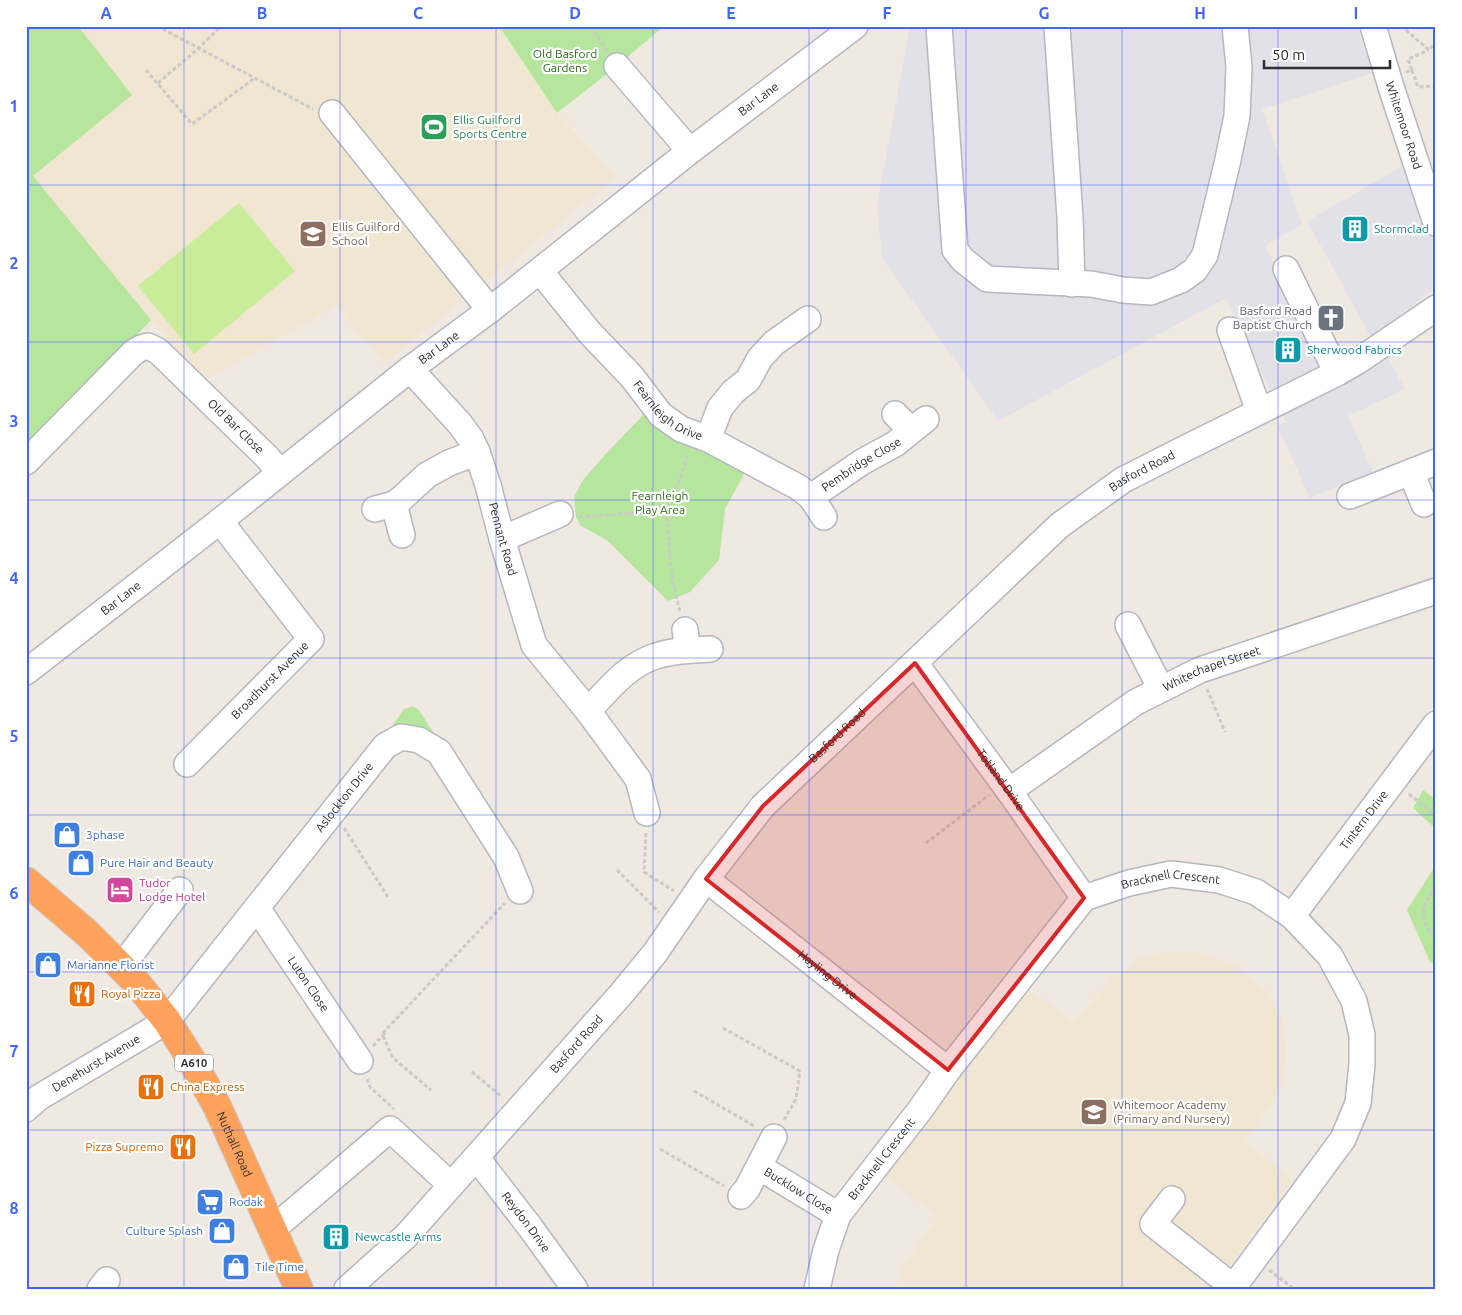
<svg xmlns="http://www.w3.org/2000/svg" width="1462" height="1315" viewBox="0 0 1462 1315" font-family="Ubuntu,sans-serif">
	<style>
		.industrial { fill: #e3e1e8 }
		.education { fill: #f0e6d1 }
		.green { fill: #b6e59e }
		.pitch { fill: #c9ec9a }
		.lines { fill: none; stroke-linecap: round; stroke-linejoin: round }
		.minor-casing { stroke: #b4b7c1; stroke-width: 28 }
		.highway-casing { stroke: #c9c9c9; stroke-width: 30 }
		.path { stroke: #c9c9c9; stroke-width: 3; stroke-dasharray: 4 2.5; stroke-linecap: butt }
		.minor { stroke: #fff; stroke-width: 25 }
		.highway { stroke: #ffa35c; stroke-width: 28 }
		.marked { fill: #d62828; fill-opacity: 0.2; stroke: #d62828; stroke-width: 4; stroke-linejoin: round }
		.grid { fill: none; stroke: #4264fb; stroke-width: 1; stroke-opacity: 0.55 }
		.labels { text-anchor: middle; stroke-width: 4.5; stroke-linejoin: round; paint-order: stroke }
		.shield { fill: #fff; stroke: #6d6d6d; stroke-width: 1 }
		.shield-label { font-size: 11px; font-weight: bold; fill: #2e2e2e }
		.park-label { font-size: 12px; fill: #2c6e1b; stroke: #fff }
		.street-label { font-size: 12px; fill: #2e2e2e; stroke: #fff }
		.leisure-label { font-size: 12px; fill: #27864d; stroke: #fff; text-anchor: start }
		.education-label { font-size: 12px; fill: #785e54; stroke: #fff; text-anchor: start }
		.culture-label { font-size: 12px; fill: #0d838f; stroke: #fff; text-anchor: start }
		.worship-label { font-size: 12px; fill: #5b616d; stroke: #fff; text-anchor: end }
		.shop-label { font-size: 12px; fill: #366cbe; stroke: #fff; text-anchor: start }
		.hotel-label { font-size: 12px; fill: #b23c85; stroke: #fff; text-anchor: start }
		.food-label { font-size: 12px; fill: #c56008; stroke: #fff; text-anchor: start }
		.neatline { fill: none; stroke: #4264fb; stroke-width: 2 }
		.grid-label { font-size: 16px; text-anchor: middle; font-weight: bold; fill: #4264fb }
	</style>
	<rect width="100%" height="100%" fill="#efe9e1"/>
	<!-- industrial -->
	<path class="industrial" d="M910 26H1357L1372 73 1262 109 1302 224 1265 246 1341 383 1387 356 1405 389 1348 416 1373 472 1310 498 1278 427 1286 422 1226 298 998 421 882 258 877 206Z
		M1408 163 1436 247V287L1371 337 1307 221Z"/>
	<!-- education -->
	<path class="education" d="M78 26H499L557 113 616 177 384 363 336 305 204 381 151 320 32 176 131 95Z
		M1169 952 1197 953 1219 960 1235 966 1253 980 1267 992 1282 1018 1286 1044 1284 1082 1245 1142 1292 1180 1213 1289H895L904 1265 939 1216 877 1171 1025 987 1074 1022 1112 979 1140 958Z"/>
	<!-- green -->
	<path class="green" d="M26 26H78L132 95 33 176 151 320 26 453Z
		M499 26H664L617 66 557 113Z
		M643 415 670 438 748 467 725 509 719 560 690 592 668 601 607 540 581 526 576 517 574 497 583 480 603 457Z
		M413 706 419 710 433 732 417 729 389 731 404 709Z
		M1423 790 1436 800V829L1413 808Z
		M1436 865V964L1430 962 1407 910Z"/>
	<!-- pitch -->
	<path class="pitch" d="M239 203 295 271 194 354 138 286Z"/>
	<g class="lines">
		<defs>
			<g id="minor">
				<path d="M939 26 955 250 963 260 987 279 1091 284 1123 290 1151 292 1181 280 1195 270 1205 255 1227 164 1237 116 1239 67 1235 26"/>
				<path d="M1057 26 1070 218 1072 284"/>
				<path id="s1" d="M1373 26 1391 87 1436 223"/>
				<path d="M617 66 690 151"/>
				<path d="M332 113 490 310"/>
				<path d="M1286 269 1337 373"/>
				<path id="s2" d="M540 271 590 333 632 377 661 415 681 429 708 439 798 487 811 497 824 517"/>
				<path d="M1230 330 1259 411"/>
				<path id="s3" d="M410 369 460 424 471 439 477 452 488 485 502 539 534 645 588 711 638 779 647 813"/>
				<path d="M895 414 911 430"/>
				<path d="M708 439 720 408 733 392 748 380 760 358 774 343 808 319"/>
				<path id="s4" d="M26 462 134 352 141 348 148 346 158 351 267 457 280 473"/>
				<path d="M1411 472 1424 504"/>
				<path d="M1350 496 1436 462"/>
				<path id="s5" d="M811 497 862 462 895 444 926 419"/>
				<path d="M394 504 402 535"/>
				<path d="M375 509 394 504 401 499 427 475 449 463 477 452"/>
				<path d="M502 539 560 514"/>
				<path d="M1128 625 1161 689"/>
				<path d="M685 630 688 650"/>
				<path id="s6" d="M915 663 1009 791 1084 898"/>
				<path id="s7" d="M26 672 220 521 410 369 490 310 690 151 855 26"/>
				<path d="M588 711C608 690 627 665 656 656 673 650 692 650 710 649"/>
				<path id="s8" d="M187 764 311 639 220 521"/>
				<path id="s9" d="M1009 791 1136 702 1200 670 1436 591"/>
				<path id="s10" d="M706 879 948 1070"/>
				<path id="s11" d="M257 908 360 1061"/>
				<path id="s12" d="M1292 916 1436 724"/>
				<path d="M121 967 180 890"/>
				<path id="s13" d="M26 1109 38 1098 167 1021 385 746 401 737 419 740 439 752 506 857 520 891"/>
				<path id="s14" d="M476 1157 530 1227 575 1289"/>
				<path id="s15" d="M759 1167 838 1215"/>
				<path d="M741 1196 747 1189 774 1137"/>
				<path d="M1172 1199 1153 1224 1236 1289"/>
				<path d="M273 1229 390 1129 451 1185"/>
				<path d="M100 1289 107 1280"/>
				<path id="s16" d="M347 1289 406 1236 622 993 655 953 706 879 763 806 1060 525 1123 480 1180 451 1337 373 1358 361 1436 308"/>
				<path id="s17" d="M817 1289 826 1250 838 1215 920 1110 948 1070 1084 898 1129 883 1171 874 1219 880 1256 892 1292 916 1330 956 1354 1001 1362 1035V1064L1358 1103 1343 1139 1232 1289"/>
			</g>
			<g id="highway">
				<path id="s18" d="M26 881 88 934 137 983 167 1021 191 1059 218 1108 299 1289"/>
			</g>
		</defs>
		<!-- minor casing -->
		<use href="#minor" class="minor-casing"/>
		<!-- highway casing -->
		<use href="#highway" class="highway-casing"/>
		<!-- path -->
		<path class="path" d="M157 26 313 109
			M591 26 607 51
			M1401 26 1429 50 1436 42
			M146 70 192 124 255 78
			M1412 70 1418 87 1436 86
			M1406 72 1412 70 1408 59 1429 50
			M158 83 199 48 220 27
			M665 511C668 523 669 533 669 546 670 568 674 590 680 611
			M579 517 665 511 672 503 688 454
			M1207 689 1225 732
			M1409 794 1436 815
			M344 828 388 897
			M646 833 644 872 674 891
			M926 843 989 795
			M617 870 659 912
			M1436 886C1424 904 1415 921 1436 937
			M723 1028 800 1071 796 1099 784 1120
			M383 1036 393 1058 431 1090
			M373 1046 384 1034H382L505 903
			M472 1072 502 1097
			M367 1079 370 1087 394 1109
			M694 1091 756 1127
			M660 1149 724 1186
			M1269 1270 1294 1289"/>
		<!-- minor -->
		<use href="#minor" class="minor"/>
		<!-- highway -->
		<use href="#highway" class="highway"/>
	</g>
	<!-- marked area -->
	<path class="marked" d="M915 663 1084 898 948 1070 706 879 763 806Z"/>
	<!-- grid -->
	<path class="grid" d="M184 26V1289M340 26V1289M496 26V1289M653 26V1289M809 26V1289M966 26V1289M1122 26V1289M1278 26V1289M26 185H1436M26 342H1436M26 500H1436M26 658H1436M26 815H1436M26 972H1436M26 1130H1436"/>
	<!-- icons -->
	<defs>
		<symbol id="stadium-square" viewBox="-11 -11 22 22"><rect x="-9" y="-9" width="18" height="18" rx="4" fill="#2e9e5b" stroke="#fff"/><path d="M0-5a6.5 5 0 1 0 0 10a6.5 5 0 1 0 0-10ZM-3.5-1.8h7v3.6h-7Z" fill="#fff"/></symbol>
		<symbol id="building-square" viewBox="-11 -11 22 22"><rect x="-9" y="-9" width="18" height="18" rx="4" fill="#0f9aa8" stroke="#fff"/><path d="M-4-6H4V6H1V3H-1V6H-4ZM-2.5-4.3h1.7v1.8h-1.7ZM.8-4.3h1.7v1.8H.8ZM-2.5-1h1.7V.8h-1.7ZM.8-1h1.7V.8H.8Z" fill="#fff"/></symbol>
		<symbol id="school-square" viewBox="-11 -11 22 22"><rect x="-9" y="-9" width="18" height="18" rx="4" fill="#8d6e63" stroke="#fff"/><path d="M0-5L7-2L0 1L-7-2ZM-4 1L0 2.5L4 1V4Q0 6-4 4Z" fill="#fff"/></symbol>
		<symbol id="church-square" viewBox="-11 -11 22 22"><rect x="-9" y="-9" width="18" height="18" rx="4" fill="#6b7280" stroke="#fff"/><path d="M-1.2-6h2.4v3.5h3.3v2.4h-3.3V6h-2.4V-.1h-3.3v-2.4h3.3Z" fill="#fff"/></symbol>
		<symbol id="shop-square" viewBox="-11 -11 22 22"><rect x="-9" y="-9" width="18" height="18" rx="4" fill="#3f7fe0" stroke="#fff"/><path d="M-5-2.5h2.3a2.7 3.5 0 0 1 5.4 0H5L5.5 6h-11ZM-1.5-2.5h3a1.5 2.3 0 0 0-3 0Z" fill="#fff"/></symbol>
		<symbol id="hotel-square" viewBox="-11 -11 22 22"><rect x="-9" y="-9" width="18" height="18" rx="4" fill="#d1479c" stroke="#fff"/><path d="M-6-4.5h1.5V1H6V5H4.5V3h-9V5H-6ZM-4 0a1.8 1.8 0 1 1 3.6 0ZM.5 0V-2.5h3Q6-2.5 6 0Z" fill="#fff"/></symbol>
		<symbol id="restaurant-square" viewBox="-11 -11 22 22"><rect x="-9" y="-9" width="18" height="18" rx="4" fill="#e8710a" stroke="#fff"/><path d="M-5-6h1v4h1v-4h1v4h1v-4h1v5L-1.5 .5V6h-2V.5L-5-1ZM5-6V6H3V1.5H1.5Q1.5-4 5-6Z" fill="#fff"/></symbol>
		<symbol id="supermarket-square" viewBox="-11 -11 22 22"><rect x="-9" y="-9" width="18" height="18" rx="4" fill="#3f7fe0" stroke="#fff"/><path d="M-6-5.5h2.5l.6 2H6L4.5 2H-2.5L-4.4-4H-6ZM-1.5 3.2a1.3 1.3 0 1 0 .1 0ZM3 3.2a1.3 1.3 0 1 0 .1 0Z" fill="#fff"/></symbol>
	</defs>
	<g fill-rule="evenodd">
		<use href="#stadium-square" x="418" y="111" width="32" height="32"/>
		<use href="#building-square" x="1339" y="213" width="32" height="32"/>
		<use href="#school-square" x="297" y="218" width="32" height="32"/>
		<use href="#church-square" x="1315" y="302" width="32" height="32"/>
		<use href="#building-square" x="1272" y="334" width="32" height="32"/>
		<use href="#shop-square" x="51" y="819" width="32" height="32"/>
		<use href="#shop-square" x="65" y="847" width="32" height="32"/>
		<use href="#hotel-square" x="104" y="874" width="32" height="32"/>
		<use href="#shop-square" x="32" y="949" width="32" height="32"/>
		<use href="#restaurant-square" x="66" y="978" width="32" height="32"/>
		<use href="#restaurant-square" x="135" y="1071" width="32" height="32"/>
		<use href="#school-square" x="1078" y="1096" width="32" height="32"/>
		<use href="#restaurant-square" x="167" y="1131" width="32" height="32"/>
		<use href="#supermarket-square" x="194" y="1186" width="32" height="32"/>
		<use href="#shop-square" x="206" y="1215" width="32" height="32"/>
		<use href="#building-square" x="320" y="1221" width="32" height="32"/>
		<use href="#shop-square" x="220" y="1251" width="32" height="32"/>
	</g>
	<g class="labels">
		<!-- shield labels -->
		<rect class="shield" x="175" y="1054.5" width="38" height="17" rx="4"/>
		<g class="shield-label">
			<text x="194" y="1067">A610</text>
		</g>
		<!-- park labels -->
		<g class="park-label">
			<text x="565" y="58">Old Basford<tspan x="565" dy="14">Gardens</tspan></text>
			<text x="660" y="500">Fearnleigh<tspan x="660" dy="14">Play Area</tspan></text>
		</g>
		<!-- street labels -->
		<g class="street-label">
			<text dy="4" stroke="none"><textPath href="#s7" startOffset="930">Bar Lane</textPath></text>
			<text dy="4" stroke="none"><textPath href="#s1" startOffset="104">Whitemoor Road</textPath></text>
			<text dy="4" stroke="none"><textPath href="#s7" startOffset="525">Bar Lane</textPath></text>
			<text dy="4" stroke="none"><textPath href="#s2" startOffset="191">Fearnleigh Drive</textPath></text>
			<text dy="4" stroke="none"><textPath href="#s4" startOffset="289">Old Bar Close</textPath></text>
			<text dy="4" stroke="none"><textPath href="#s5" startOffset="60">Pembridge Close</textPath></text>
			<text dy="4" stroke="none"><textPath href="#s16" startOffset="1146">Basford Road</textPath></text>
			<text dy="4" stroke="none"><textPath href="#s3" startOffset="198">Pennant Road</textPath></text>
			<text dy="4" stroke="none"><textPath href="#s7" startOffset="120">Bar Lane</textPath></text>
			<text dy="4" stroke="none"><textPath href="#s9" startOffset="238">Whitechapel Street</textPath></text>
			<text dy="4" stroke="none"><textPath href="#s8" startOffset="118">Broadhurst Avenue</textPath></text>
			<text dy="4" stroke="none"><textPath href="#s16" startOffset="741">Basford Road</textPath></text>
			<text dy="4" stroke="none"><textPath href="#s6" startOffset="145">Totland Drive</textPath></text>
			<text dy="4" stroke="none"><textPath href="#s13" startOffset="452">Aslockton Drive</textPath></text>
			<text dy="4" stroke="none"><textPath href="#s12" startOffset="120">Tintern Drive</textPath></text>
			<text dy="4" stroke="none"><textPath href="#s17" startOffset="568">Bracknell Crescent</textPath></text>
			<text dy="4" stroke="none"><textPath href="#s10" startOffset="155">Hayling Drive</textPath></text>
			<text dy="4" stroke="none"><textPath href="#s11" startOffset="92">Luton Close</textPath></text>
			<text dy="4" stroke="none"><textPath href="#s16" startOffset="336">Basford Road</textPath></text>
			<text dy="4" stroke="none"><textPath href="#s13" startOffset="84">Denehurst Avenue</textPath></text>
			<text dy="4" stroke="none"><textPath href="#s18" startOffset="340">Nuthall Road</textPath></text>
			<text dy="4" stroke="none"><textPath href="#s17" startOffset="148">Bracknell Crescent</textPath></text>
			<text dy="4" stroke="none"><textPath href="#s15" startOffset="46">Bucklow Close</textPath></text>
			<text dy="4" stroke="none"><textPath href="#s14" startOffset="82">Reydon Drive</textPath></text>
		</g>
		<!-- leisure labels -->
		<g class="leisure-label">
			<text x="453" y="124">Ellis Guilford<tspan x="453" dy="14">Sports Centre</tspan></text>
		</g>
		<!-- education labels -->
		<g class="education-label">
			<text x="332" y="231">Ellis Guilford<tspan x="332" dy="14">School</tspan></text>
			<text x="1113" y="1109">Whitemoor Academy<tspan x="1113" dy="14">(Primary and Nursery)</tspan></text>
		</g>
		<!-- culture labels -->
		<g class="culture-label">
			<text x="1374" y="233">Stormclad</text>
			<text x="1307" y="354">Sherwood Fabrics</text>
			<text x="355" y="1241">Newcastle Arms</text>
		</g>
		<!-- worship labels -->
		<g class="worship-label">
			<text x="1312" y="315">Basford Road<tspan x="1312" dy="14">Baptist Church</tspan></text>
		</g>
		<!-- shop labels -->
		<g class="shop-label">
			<text x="86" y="839">3phase</text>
			<text x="100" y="867">Pure Hair and Beauty</text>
			<text x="67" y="969">Marianne Florist</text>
			<text x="229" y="1206">Rodak</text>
			<text x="203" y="1235" text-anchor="end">Culture Splash</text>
			<text x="255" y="1271">Tile Time</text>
		</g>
		<!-- hotel labels -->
		<g class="hotel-label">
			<text x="139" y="887">Tudor<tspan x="139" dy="14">Lodge Hotel</tspan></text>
		</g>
		<!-- food labels -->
		<g class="food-label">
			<text x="101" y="998">Royal Pizza</text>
			<text x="170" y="1091">China Express</text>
			<text x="164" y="1151" text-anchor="end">Pizza Supremo</text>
		</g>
	</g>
	<!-- border -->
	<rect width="1462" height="1315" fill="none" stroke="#ffffff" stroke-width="55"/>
	<!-- scale -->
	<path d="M1264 60v8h126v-8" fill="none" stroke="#2e2e2e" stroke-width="2.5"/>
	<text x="1272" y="60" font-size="15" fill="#2e2e2e" stroke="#ffffff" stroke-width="4" paint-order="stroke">50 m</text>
	<rect x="28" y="28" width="1406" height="1260" class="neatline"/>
	<g class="grid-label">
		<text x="106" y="19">A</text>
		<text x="262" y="19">B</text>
		<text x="418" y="19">C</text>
		<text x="575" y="19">D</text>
		<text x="731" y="19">E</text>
		<text x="887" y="19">F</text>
		<text x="1044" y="19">G</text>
		<text x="1200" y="19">H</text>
		<text x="1356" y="19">I</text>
		<text x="14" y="112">1</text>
		<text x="14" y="269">2</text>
		<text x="14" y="427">3</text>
		<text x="14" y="584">4</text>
		<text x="14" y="742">5</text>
		<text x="14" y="899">6</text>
		<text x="14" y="1057">7</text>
		<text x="14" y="1214">8</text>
	</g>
</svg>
